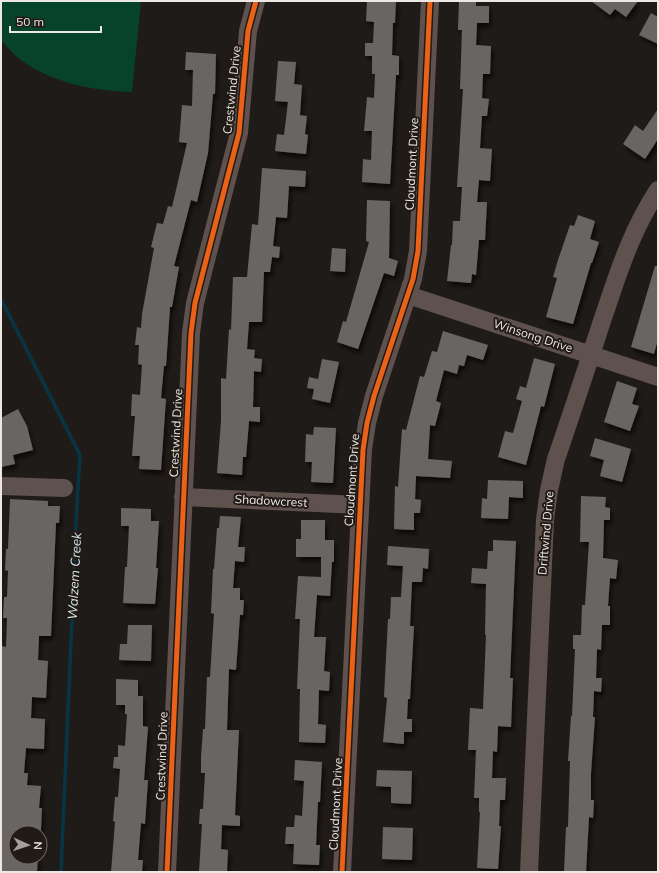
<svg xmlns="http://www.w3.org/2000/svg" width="659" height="873" viewBox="0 0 659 873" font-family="Mulish,sans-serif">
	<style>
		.green { fill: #07422b }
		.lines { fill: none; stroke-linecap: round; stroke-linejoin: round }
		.stream { stroke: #083546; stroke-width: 3.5 }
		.building { fill: #696563; filter: url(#shadow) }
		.minor { stroke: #5f514e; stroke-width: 18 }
		.cycleway-casing { stroke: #221b15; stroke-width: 8 }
		.cycleway { stroke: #ea6118; stroke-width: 5 }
		.labels { text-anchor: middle; stroke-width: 4; stroke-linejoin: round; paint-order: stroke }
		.street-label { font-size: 12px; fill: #ede8e4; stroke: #221b15 }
		.water-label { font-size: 13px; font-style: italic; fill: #d4e8f2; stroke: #221b15 }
	</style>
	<defs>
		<filter id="shadow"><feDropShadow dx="2.5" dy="4.5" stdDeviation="2" flood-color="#0009"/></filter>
	</defs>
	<rect width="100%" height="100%" fill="#1f1b18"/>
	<!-- green -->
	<path class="green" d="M1 1H141L132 92C92 91 47 82 16 56 10 51 6 45 1 40Z"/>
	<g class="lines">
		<!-- stream -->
		<path class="stream" d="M1 299 80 455 77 503 61 872"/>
	</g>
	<!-- building -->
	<path class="building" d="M367 1H396L395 23H393L392 55 399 56V75H396L390 184 362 182 363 159 371 160 372 131H364L367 97 374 98 375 74H372V56H365V43H373L374 22 366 21Z
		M459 1H476V6H489V23H477L476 45 491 46 490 74H483L482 98 489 99 487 116H482L480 148 492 149 490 181 479 180 477 202H487L485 240H479L476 275 472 274 471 283 447 281 451 245H452L453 221H460L462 187H457L463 89H460L462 30H458Z
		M591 1H638L626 17 615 9 610 15Z
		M651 13 658 17V44L639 35Z
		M186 52 216 54 215 94H213L208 153 197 202 191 200 174 266 179 267 172 307H170L166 366H164L161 398 166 399 161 470 139 469 140 456H132L135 416H131L132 394 140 395 142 365 138 364 139 345H135L137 327 141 328 142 314 154 248 151 247 157 223 163 224 168 206 172 207 187 143 179 142 182 105 192 106 193 70H185Z
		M278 61 296 62 294 84 302 85 300 115 307 116 305 134 308 135 306 154 275 151 277 134 284 135 288 102 275 101Z
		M658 109V139L645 159 623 144 635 125 643 131Z
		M262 168 306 171 305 187 289 186 287 218 276 217 273 246 280 247 279 258 272 257 270 272H264L262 322H249L247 349 255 350 254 358 262 359 261 372 254 371 253 407H260V422L249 421 246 457H243L242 475 217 473 221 421V378L226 379 229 329 231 330 233 277H247L252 224 258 225Z
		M367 200 390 201 389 258 398 261 394 276 384 273 358 349 337 342 343 321 346 322 369 242 366 241Z
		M578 215 595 221 590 239 599 242 592 263H591L573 324 546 317 557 278 553 277 558 260 570 225 574 226Z
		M332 248 346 249 345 272 330 271Z
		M655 266H658V339L654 354 631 347Z
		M443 331 488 345 483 360 467 355 464 366 459 365 457 374 444 370 436 401 441 403 435 426 430 425 428 459 452 461 450 478 416 476 415 499 421 500 420 513H414V530L394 529 395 486 398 487 402 429 406 430 420 376 424 377 432 351 437 352Z
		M534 358 555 364 544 407 541 406 526 465 498 457 505 431 513 433 522 401 516 399 520 386 526 388Z
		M322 359 339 362 330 403 312 399 314 389 307 388 309 377 318 379Z
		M617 381 637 388 632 404 639 406 630 431 604 422Z
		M18 409 27 426 33 450 13 455 15 464 1 467V418Z
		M314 427 336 428 333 483 311 482 312 462H305L306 434 313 435Z
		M595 438 631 449 622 482 600 476 604 460 590 456Z
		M488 480 523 481V498L509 497 508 519 481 518 482 498 487 499Z
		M581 496 606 497 605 507 610 508V520H604L603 558 618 560 616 579 610 578 608 606H610V625H602L601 650 597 649 596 678H602L601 692 594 691 593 717H595L591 773V800H594L593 818 589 817 586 872H564L566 827H568L570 761H568L571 716H572L575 649H573V635H581L582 605H585L589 542H580Z
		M10 499 48 501V506H60L59 523H56L51 636H39L38 660 48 661 46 698 32 697 31 718 45 719 44 749 26 748 24 773H28L27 785 41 786 39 808H42L41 830H29V833H16V857H38L37 872H1V660L2 646 6 647 7 618H3L4 597H7L8 571 5 570 6 549H8Z
		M121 508 151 509V521H159L156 568H158L155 604 123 603 125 567H127L129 526H121Z
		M220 516 241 517 238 547H245L244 562 235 561 233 588H240V600H244L243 615H240L236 670 229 669 227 730H239L235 815 240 816V826L222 825 221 849 228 850 227 872H199L202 824H199L200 809H203L205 773H201V757L203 729H205L207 677H210L214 614 211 613 213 569H214L217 528H219Z
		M301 520H325V540H334V562H332L330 596 317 595 314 637H326L324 671 330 672 329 691 319 690 318 724 326 725 325 743 299 742 300 689H297L300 619H295L298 576 321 577V557H296V539H301Z
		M493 540 516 541 510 678H513L511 727 498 726 497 752 493 751 492 778H506L505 800H500L499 826H501L498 869 477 868 480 812H479V798H474L476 750H468L470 708 483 709 486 635H485L486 584 471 583 472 568 487 569 488 551H493Z
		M388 546 429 549 428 569 423 568 422 582H412L410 626H414L410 699H408L407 719H412V732H404V744L383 742 387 698 384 697 388 619H390L391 597H401L403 566 387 565Z
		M128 625H152L151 661 119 660 120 644H127Z
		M116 679 138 680V696H143V726L148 727 144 780H148L145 824 141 823 138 860H143L142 872H111L115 822 113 821 115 797H118L120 769 113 768 114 757H118V745L125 746 127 714H125V705H116Z
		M295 760 322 762 320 802H318L316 845H320L319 865 293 864 294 844H285L286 827H294L295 815 302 816 304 781 294 780Z
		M377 770 412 771 411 804 391 803V787L376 786Z
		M383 827 413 828 412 860 382 859Z"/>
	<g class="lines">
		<!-- minor -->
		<path class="minor" d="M408 295 658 377
			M1 486 64 488
			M183 497 360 505
			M167 872 191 333 195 303 239 133 248 31 256 1
			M342 872 363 450 367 423 374 396 413 279 418 251 430 1
			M529 872 545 520 549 490 556 459C572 413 587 367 602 321 618 274 630 233 658 190"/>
		<defs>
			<path id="cycleway" d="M167 872 191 333 195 303 239 133 248 31 256 1
				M342 872 363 450 367 423 374 396 413 279 418 251 430 1"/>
		</defs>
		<!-- cycleway casing -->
		<use href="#cycleway" class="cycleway-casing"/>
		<!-- cycleway -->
		<use href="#cycleway" class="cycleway"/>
	</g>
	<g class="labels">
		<!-- street labels -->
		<g class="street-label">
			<text transform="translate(232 90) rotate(-84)" y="4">Crestwind Drive</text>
			<text transform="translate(412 164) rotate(-87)" y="4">Cloudmont Drive</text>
			<text transform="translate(533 336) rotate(18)" y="4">Winsong Drive</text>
			<text transform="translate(176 433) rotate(-87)" y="4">Crestwind Drive</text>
			<text transform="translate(352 480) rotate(-86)" y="4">Cloudmont Drive</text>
			<text transform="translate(271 501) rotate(3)" y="4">Shadowcrest</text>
			<text transform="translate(546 533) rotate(-85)" y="4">Driftwind Drive</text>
			<text transform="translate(162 756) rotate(-88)" y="4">Crestwind Drive</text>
			<text transform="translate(336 804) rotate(-87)" y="4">Cloudmont Drive</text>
		</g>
		<!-- water labels -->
		<g class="water-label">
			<text transform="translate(74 576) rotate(-87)" y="5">Walzem Creek</text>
		</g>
	</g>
	<!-- border -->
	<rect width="659" height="873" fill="none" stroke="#ede8e4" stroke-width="4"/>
	<!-- north arrow -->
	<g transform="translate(28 845) rotate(93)"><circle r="19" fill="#221b15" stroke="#736d68"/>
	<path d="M0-3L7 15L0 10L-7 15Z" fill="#a5a09d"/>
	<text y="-6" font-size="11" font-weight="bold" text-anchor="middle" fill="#ede8e4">N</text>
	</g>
	<!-- scale -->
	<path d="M10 26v6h91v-6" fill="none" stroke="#ede8e4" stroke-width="2"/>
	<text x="16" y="26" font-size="12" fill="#ede8e4" stroke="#221b15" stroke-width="3" paint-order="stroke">50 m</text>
</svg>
